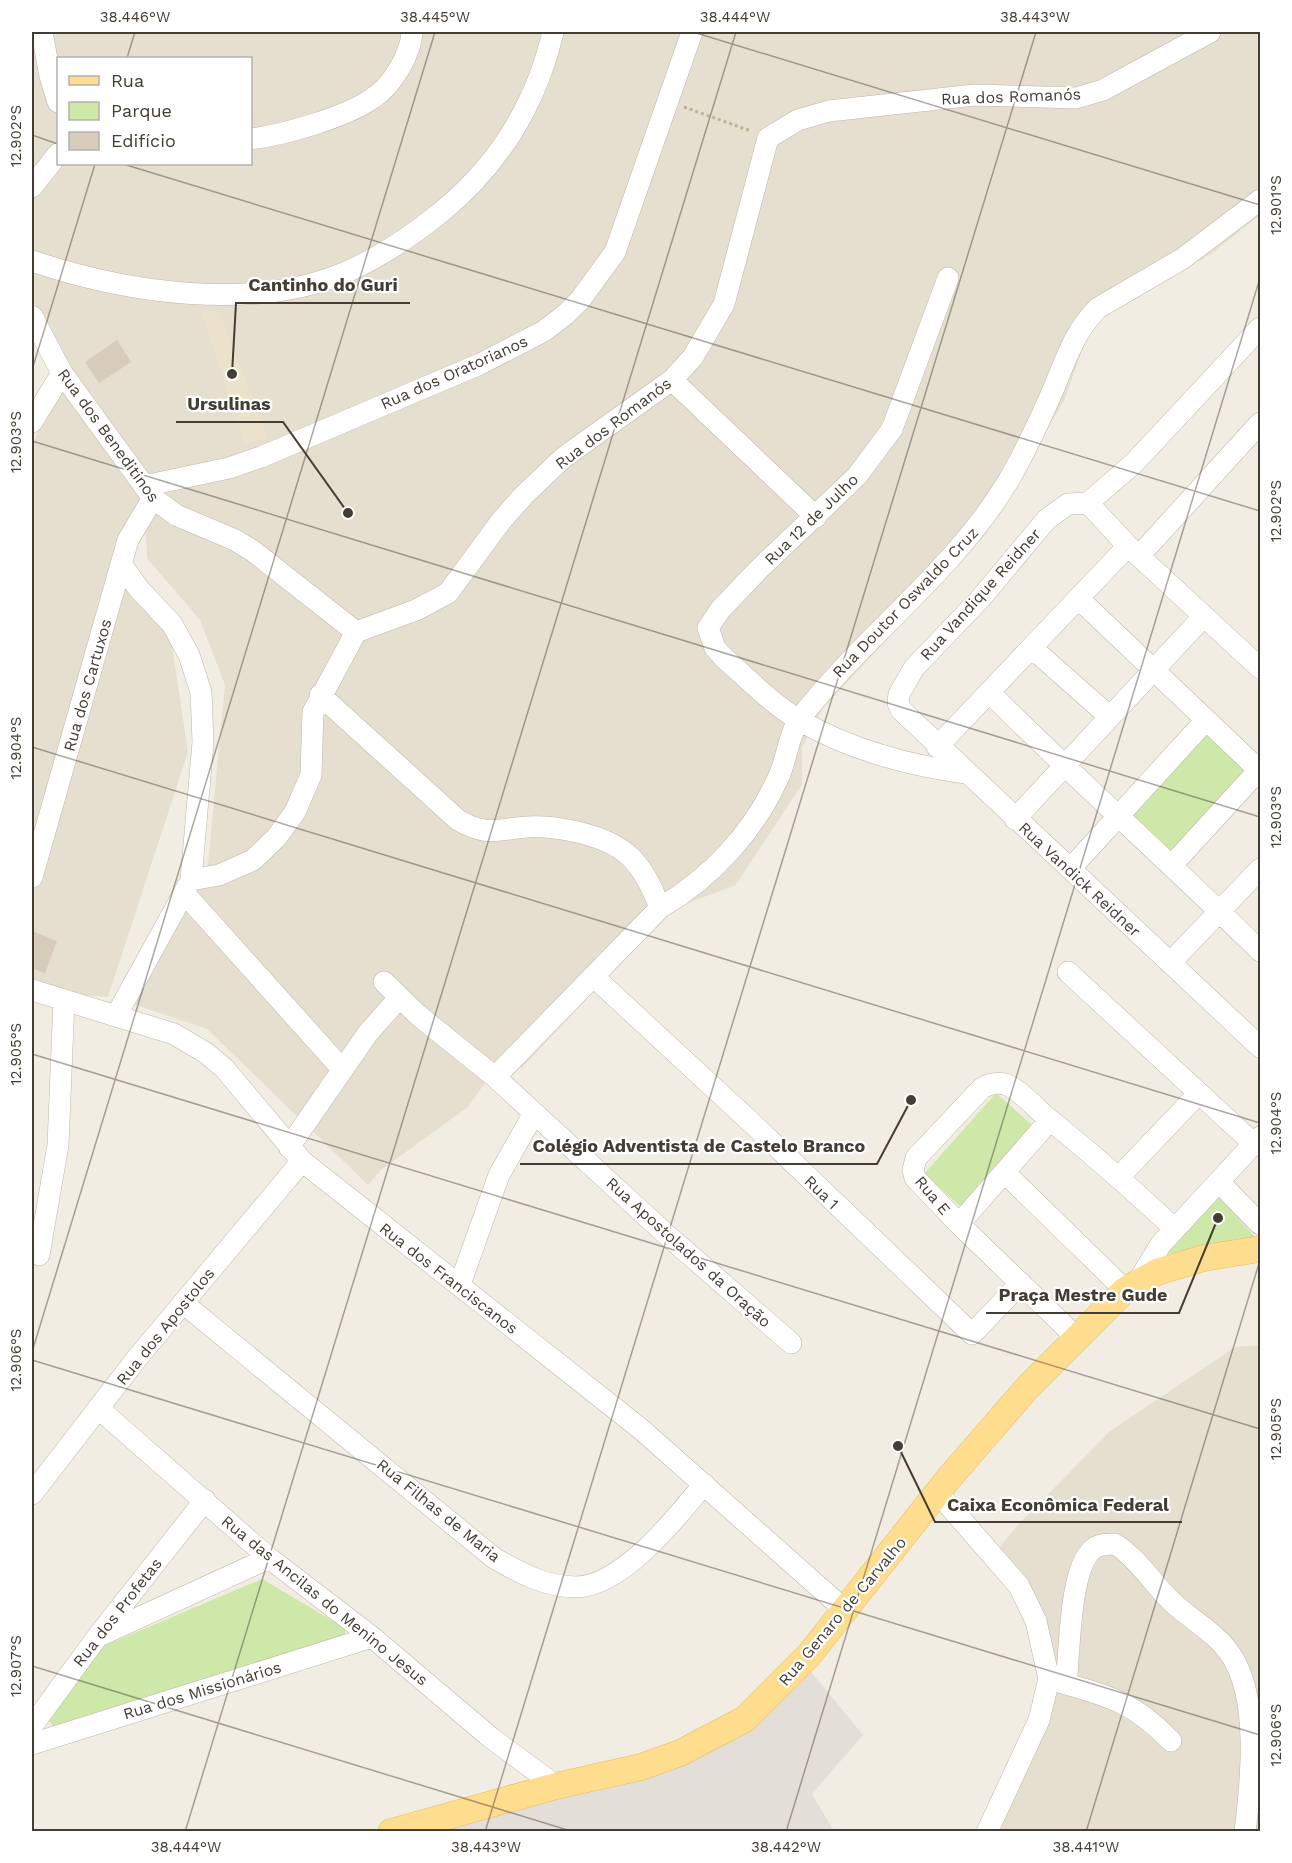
<svg xmlns="http://www.w3.org/2000/svg" width="1292" height="1863" viewBox="0 0 1292 1863" font-family="'Work Sans',sans-serif">
	<style>
		.residential { fill: #e6dfd0; fill-rule: evenodd }
		.industrial { fill: #e4ded8 }
		.education { fill: #ece2cc }
		.green { fill: #cde8a9 }
		.building { fill: #d7cbbb }
		.lines { fill: none; stroke-linecap: round; stroke-linejoin: round }
		.minor-casing { stroke: #beb5a5; stroke-width: 22 }
		.major-casing { stroke: #e7bb5b; stroke-width: 27 }
		.path { stroke: #c0b096; stroke-width: 3; stroke-dasharray: 3 3; stroke-linecap: butt }
		.minor { stroke: #fff; stroke-width: 21 }
		.major { stroke: #ffdd8f; stroke-width: 26 }
		.ticks { fill: none; stroke: #443d33; stroke-width: 1.5; stroke-opacity: 0.45 }
		.labels { text-anchor: middle; stroke-width: 4.5; stroke-linejoin: round; paint-order: stroke }
		.street-label { font-size: 16px; fill: #443d33; stroke: #fff }
		.leader { fill: none; stroke: #443d33; stroke-width: 2 }
		.callout-dot { fill: #443d33; stroke: #fff; stroke-width: 2 }
		.callout-label { font-size: 18px; text-anchor: middle; font-weight: bold; fill: #443d33; stroke: #fff; stroke-width: 4.5; stroke-linejoin: round; paint-order: stroke }
		.neatline { fill: none; stroke: #443d33; stroke-width: 2 }
		.ticks-label { font-size: 15px; text-anchor: middle; fill: #443d33 }
	</style>
	<rect width="100%" height="100%" fill="#f2ede3"/>
	<!-- residential -->
	<path class="residential" d="M32 32H1260V215L1211 254 1092 322 1064 401 986 534 823 708 802 747V784L736 885 669 910 522 1068 504 1056 468 1107 381 1170 368 1185 207 1029 136 1005 142 971 207 874 225 685 200 620 147 558 145 515 159 510 138 507 110 572 171 639 188 752 108 997 82 995 32 979V451L60 347 32 299ZM58 58H250V164H58Z
		M1260 1345V1831L987 1832 1039 1720 1045 1652 994 1554 1018 1525 1109 1432 1235 1347Z"/>
	<!-- industrial -->
	<path class="industrial" d="M803 1662 863 1735 812 1794 834 1831 397 1832 680 1753Z"/>
	<!-- education -->
	<path class="education" d="M201 310 219 312 267 437 245 444Z"/>
	<!-- green -->
	<path class="green" d="M1205 732 1248 771 1171 856 1128 818Z
		M996 1093 1032 1125 960 1206 924 1174Z
		M1218 1196 1258 1240 1166 1254Z
		M262 1579 345 1628V1635L54 1729 48 1718 99 1648Z"/>
	<!-- building -->
	<path class="building" d="M117 340 131 362 99 383 85 362Z
		M32 931 57 941 45 973 32 968Z"/>
	<g class="lines">
		<defs>
			<path id="minor" d="M42 32 50 76 58 102
				M250 139C284 135 346 117 373 98 392 86 411 54 412 32
				M32 187 58 154
				M32 261C124 292 251 312 344 273 379 258 410 237 440 213 499 165 536 105 553 32
				M948 278 892 429 857 476 758 570 720 610 708 628 715 648 724 658C748 679 772 704 799 720 848 749 910 766 966 773
				M32 316 62 373 153 498 176 515 235 540 253 551 356 632
				M672 380 816 517
				M32 422 62 373
				M144 486 229 468 261 457 480 364 544 331 566 314 580 300 615 252 692 32
				M1088 503 1068 504 1047 519 980 599 914 668 899 694 898 703 901 710 1260 1047
				M1088 503 1134 463 1260 328
				M1088 503 1128 546 1260 668
				M1139 556 1260 423
				M1079 599 1260 771
				M356 632 416 610 448 593 501 521 524 495 564 457 672 380 693 357 724 304 768 138 798 120 829 111 975 95 1076 98 1103 90 1210 32
				M1033 649 1110 717
				M990 693C1078 781 1172 864 1260 951
				M320 695 458 820C487 837 497 829 528 827 543 826 558 828 573 831 624 842 642 860 660 908
				M937 747 1128 546
				M1015 819 1203 617
				M1172 865 1259 770
				M1071 868 1206 720
				M32 877 128 540 153 498
				M191 880 219 875 253 860 276 838 295 812 311 775 313 712 356 632
				M185 894 342 1069
				M1170 963 1260 869
				M1068 972 1254 1144
				M594 977 755 1126 972 1334 1021 1283
				M384 982 418 1015 495 1077 668 1236 791 1343
				M32 990 174 1034 206 1053 224 1068 302 1161 642 1430 846 1611
				M116 1016 191 880 203 742 201 692 189 655 172 624 139 589 121 564
				M495 1077 660 908C712 877 754 832 779 776 787 758 789 732 801 717 865 635 953 572 1007 483 1025 453 1039 422 1053 390 1066 359 1074 332 1098 308L1182 259 1260 200
				M1050 1120 959 1224 915 1178 913 1170 916 1158 982 1088C989 1084 997 1082 1005 1084 1019 1089 1034 1106 1045 1116 1090 1152 1133 1190 1175 1229
				M289 1147 368 1033 399 998
				M1005 1173 1125 1290
				M1119 1177 1199 1093
				M1219 1182 1260 1224
				M959 1224 1076 1337
				M39 1255 58 1145 64 1000
				M1139 1280 1161 1244 1260 1137
				M460 1284 499 1175 534 1113
				M183 1303 494 1558C520 1573 546 1587 576 1587 623 1586 677 1517 704 1484
				M98 1408 269 1558 372 1637 490 1737 556 1786
				M938 1493 1019 1586 1036 1621 1049 1679 1039 1720 987 1832
				M32 1494 138 1357 302 1161
				M101 1635 269 1558
				M1052 1680C1105 1695 1132 1700 1171 1741
				M1066 1684C1070 1653 1069 1568 1093 1549 1099 1544 1107 1544 1115 1544 1137 1558 1152 1582 1170 1600 1189 1619 1216 1632 1231 1655 1260 1698 1251 1782 1245 1832
				M32 1726 98 1636 205 1500
				M32 1744 372 1637"/>
			<path id="major" d="M391 1832 556 1786 641 1767 680 1753 745 1719 809 1655 949 1478 1028 1387 1125 1290 1157 1272 1204 1258 1260 1249"/>
		</defs>
		<!-- minor casing -->
		<use href="#minor" class="minor-casing"/>
		<!-- major casing -->
		<use href="#major" class="major-casing"/>
		<!-- path -->
		<path class="path" d="M684 107 751 131"/>
		<!-- minor -->
		<use href="#minor" class="minor"/>
		<!-- major -->
		<use href="#major" class="major"/>
	</g>
	<!-- ticks -->
	<path class="ticks" d="M693 32 1260 205M127 58 135 32M32 135 58 144M123 164 1260 511M32 370 95 164M32 441 1260 817M32 747 1260 1123M32 1054 1260 1429M32 1352 435 32M32 1360 1260 1735M32 1666 574 1832M185 1832 736 32M485 1832 1036 32M786 1832 1260 278M1086 1832 1260 1260"/>
	<g class="labels">
		<!-- street labels -->
		<g class="street-label">
			<text transform="translate(1011 96) rotate(-2)" y="6">Rua dos Romanós</text>
			<text transform="translate(454 372) rotate(-24)" y="6">Rua dos Oratorianos</text>
			<text transform="translate(613 423) rotate(-37)" y="6">Rua dos Romanós</text>
			<text transform="translate(109 435) rotate(54)" y="6">Rua dos Beneditinos</text>
			<text transform="translate(811 519) rotate(-44)" y="6">Rua 12 de Julho</text>
			<text transform="translate(980 594) rotate(-48)" y="6">Rua Vandique Reidner</text>
			<text transform="translate(905 602) rotate(-46)" y="6">Rua Doutor Oswaldo Cruz</text>
			<text transform="translate(87 685) rotate(-74)" y="6">Rua dos Cartuxos</text>
			<text transform="translate(1080 879) rotate(43)" y="6">Rua Vandick Reidner</text>
			<text transform="translate(822 1192) rotate(44)" y="6">Rua 1</text>
			<text transform="translate(933 1195) rotate(50)" y="6">Rua E</text>
			<text transform="translate(689 1252) rotate(42)" y="6">Rua Apostolados da Oração</text>
			<text transform="translate(449 1278) rotate(38)" y="6">Rua dos Franciscanos</text>
			<text transform="translate(165 1326) rotate(-51)" y="6">Rua dos Apostolos</text>
			<text transform="translate(439 1510) rotate(39)" y="6">Rua Filhas de Maria</text>
			<text transform="translate(325 1600) rotate(39)" y="6">Rua das Ancilas do Menino Jesus</text>
			<text transform="translate(842 1611) rotate(-50)" y="6">Rua Genaro de Carvalho</text>
			<text transform="translate(117 1612) rotate(-52)" y="6">Rua dos Profetas</text>
			<text transform="translate(202 1690) rotate(-17)" y="6">Rua dos Missionários</text>
		</g>
	</g>
	<!-- callouts -->
	<path class="leader" d="M232 374L236 303H410M348 513L283 422H176M911 1100L877 1164H520M1218 1218L1179 1313H986M898 1446L935 1522H1182"/>
	<g class="callout-dot">
		<circle cx="232" cy="374" r="6"/>
		<circle cx="348" cy="513" r="6"/>
		<circle cx="911" cy="1100" r="6"/>
		<circle cx="1218" cy="1218" r="6"/>
		<circle cx="898" cy="1446" r="6"/>
	</g>
	<g class="callout-label">
		<text x="323" y="291">Cantinho do Guri</text>
		<text x="229" y="410">Ursulinas</text>
		<text x="699" y="1152">Colégio Adventista de Castelo Branco</text>
		<text x="1083" y="1301">Praça Mestre Gude</text>
		<text x="1058" y="1511">Caixa Econômica Federal</text>
	</g>
	<!-- border -->
	<rect width="1292" height="1863" fill="none" stroke="#ffffff" stroke-width="66"/>
	<!-- legend -->
	<rect x="57" y="57" width="195" height="108" fill="#ffffff" stroke="#b4b1ad" stroke-width="1.5"/>
	<rect x="69" y="76" width="30" height="9" fill="#ffdd8f" stroke="#b4b1ad" stroke-width="1.5"/>
	<text x="111" y="87" font-size="18" fill="#443d33">Rua</text>
	<rect x="69" y="102" width="30" height="18" fill="#cde8a9" stroke="#b4b1ad" stroke-width="1.5"/>
	<text x="111" y="117" font-size="18" fill="#443d33">Parque</text>
	<rect x="69" y="132" width="30" height="18" fill="#d7cbbb" stroke="#b4b1ad" stroke-width="1.5"/>
	<text x="111" y="147" font-size="18" fill="#443d33">Edifício</text>
	<rect x="33" y="33" width="1226" height="1797" class="neatline"/>
	<g class="ticks-label">
		<text x="135" y="22">38.446°W</text>
		<text x="435" y="22">38.445°W</text>
		<text x="735" y="22">38.444°W</text>
		<text x="1035" y="22">38.443°W</text>
		<text transform="translate(16 136) rotate(-90)" y="5">12.902°S</text>
		<text transform="translate(1276 205) rotate(-90)" y="5">12.901°S</text>
		<text transform="translate(16 442) rotate(-90)" y="5">12.903°S</text>
		<text transform="translate(1276 511) rotate(-90)" y="5">12.902°S</text>
		<text transform="translate(16 748) rotate(-90)" y="5">12.904°S</text>
		<text transform="translate(1276 817) rotate(-90)" y="5">12.903°S</text>
		<text transform="translate(16 1054) rotate(-90)" y="5">12.905°S</text>
		<text transform="translate(1276 1123) rotate(-90)" y="5">12.904°S</text>
		<text transform="translate(16 1360) rotate(-90)" y="5">12.906°S</text>
		<text transform="translate(1276 1429) rotate(-90)" y="5">12.905°S</text>
		<text transform="translate(16 1666) rotate(-90)" y="5">12.907°S</text>
		<text transform="translate(1276 1735) rotate(-90)" y="5">12.906°S</text>
		<text x="186" y="1852">38.444°W</text>
		<text x="486" y="1852">38.443°W</text>
		<text x="786" y="1852">38.442°W</text>
		<text x="1086" y="1852">38.441°W</text>
	</g>
</svg>
